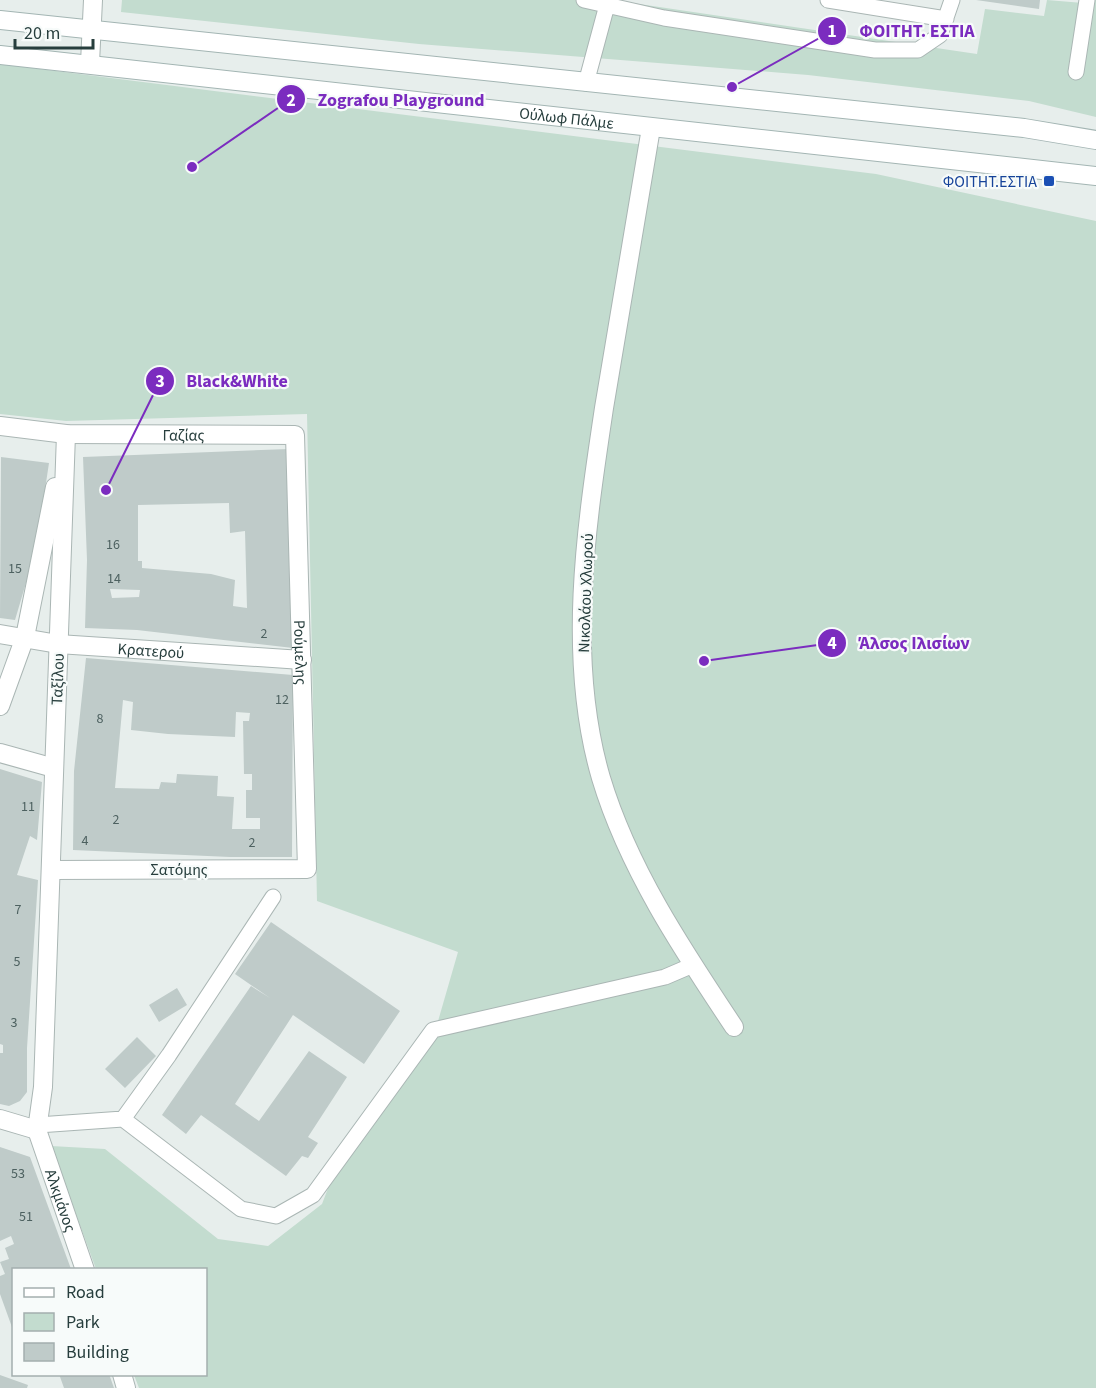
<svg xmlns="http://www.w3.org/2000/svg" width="1096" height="1388" viewBox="0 0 1096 1388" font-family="'Source Sans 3',sans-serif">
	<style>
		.green { fill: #c3dccf }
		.building { fill: #bfcbc9; fill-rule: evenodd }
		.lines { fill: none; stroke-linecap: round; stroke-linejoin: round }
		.lane-casing { stroke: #aab6b4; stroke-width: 17 }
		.street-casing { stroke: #aab6b4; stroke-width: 20 }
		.secondary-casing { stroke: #a3b5b3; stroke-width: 20 }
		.lane { stroke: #fff; stroke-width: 15 }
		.street { stroke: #fff; stroke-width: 18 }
		.secondary { stroke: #fff; stroke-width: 18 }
		.transit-dot { fill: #1a4fb4; stroke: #f7fbfa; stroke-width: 2 }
		.labels { text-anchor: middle; stroke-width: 4.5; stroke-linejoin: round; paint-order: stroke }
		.number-label { font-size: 14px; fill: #4d6160 }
		.street-label { font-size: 16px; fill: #273e3d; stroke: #f7fbfa }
		.transit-label { font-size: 16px; fill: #164399; stroke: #f7fbfa; text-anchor: end }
		.leader { fill: none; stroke: #7b2cbf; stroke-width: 2 }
		.callout-dot { fill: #7b2cbf; stroke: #f7fbfa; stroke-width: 2 }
		.mark-label { font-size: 18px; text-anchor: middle; font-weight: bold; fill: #fff }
		.callout-label { font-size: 18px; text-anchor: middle; font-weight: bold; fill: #7b2cbf; stroke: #f7fbfa; stroke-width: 4.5; stroke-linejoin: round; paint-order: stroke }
	</style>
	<rect width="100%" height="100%" fill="#e7eeec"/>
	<!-- green -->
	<path class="green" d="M122 0H612L977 54 985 9 1044 16 1047 0 1083 3 1084 0H1096V117L1029 101 808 75 419 44 121 12Z
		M0 64 876 174 1096 221V1388H139L134 1375 206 1374V1270L96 1269 51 1146 105 1149 218 1239 268 1246 322 1204 340 1157 432 1042 458 952 317 901 307 414 66 421 0 414Z"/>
	<!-- building -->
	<path class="building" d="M976 0H1040L1039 9Z
		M289 449 293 648 137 630 85 628 87 560 83 457ZM229 503 230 533 245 531 247 608 233 606 235 580 211 574 142 568V561H138V505ZM110 589 140 590 139 597 112 598Z
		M1 457 49 463 36 549 15 620 0 618Z
		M86 658 293 675 292 857H230L73 850 74 771ZM123 700 133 702 131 730 168 734 235 737 236 712 250 713 249 721H243L244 774H252V790H246V818H260V829H232L234 797 217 796 218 776 177 774 176 783 161 782 159 789 115 788Z
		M0 769 42 782 37 840 30 836 17 875 38 880 27 1048V1092L20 1101 9 1106 0 1104V1053H3V1045L0 1044Z
		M271 922 400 1011 364 1064 293 1015 235 1104 259 1121 309 1051 347 1077 308 1137 318 1143 308 1158 302 1156 286 1176 201 1115 186 1134 162 1115 251 986 270 998 235 974Z
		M177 988 187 1005 159 1022 149 1005Z
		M137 1037 156 1056 125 1088 105 1069Z
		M0 1147 30 1157 71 1269H14L13 1330 0 1294V1276L5 1274 0 1262 9 1259 5 1248 14 1244 11 1236 0 1241Z
		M59 1374H109L114 1388H64Z
		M0 1375 28 1385 27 1388H0Z"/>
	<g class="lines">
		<defs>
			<path id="lane" d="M584 0 664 18 875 50H918L940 35 952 0
				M828 0 946 19
				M1076 72 1087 0
				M586 83 607 5
				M123 1119 241 1209 276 1216 313 1195 433 1030 665 977 693 965
				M38 1125 123 1119 169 1055 273 897"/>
			<g id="street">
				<path d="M90 63 93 0"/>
				<path d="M651 128C636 221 619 314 604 408 586 528 566 658 601 778 628 868 682 949 734 1027"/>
				<path id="s1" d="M0 426 66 434 295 435 307 869 51 870"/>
				<path id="s2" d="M66 434 43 1087 37 1130 85 1270"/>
				<path id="s3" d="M0 634 58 644 302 660"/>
				<path d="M0 706 25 637 55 487"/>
				<path d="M0 753 54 768"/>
				<path d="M0 1119 37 1130"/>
				<path d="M122 1374 126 1388"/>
			</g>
			<g id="secondary">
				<path d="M0 20 1024 128 1096 140"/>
				<path id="s4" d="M0 55 1096 176"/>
			</g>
		</defs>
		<!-- lane casing -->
		<use href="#lane" class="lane-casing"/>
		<!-- street casing -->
		<use href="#street" class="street-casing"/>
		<!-- secondary casing -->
		<use href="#secondary" class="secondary-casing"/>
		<!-- lane -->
		<use href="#lane" class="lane"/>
		<!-- street -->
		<use href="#street" class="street"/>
		<!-- secondary -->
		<use href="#secondary" class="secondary"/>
	</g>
	<!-- markers -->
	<rect class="transit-dot" x="1043" y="175" width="12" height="12" rx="3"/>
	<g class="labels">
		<!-- number labels -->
		<g class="number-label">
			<text x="113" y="549">16</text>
			<text x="15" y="573">15</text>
			<text x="114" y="583">14</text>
			<text x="264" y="638">2</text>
			<text x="282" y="704">12</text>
			<text x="100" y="723">8</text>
			<text x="28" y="811">11</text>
			<text x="116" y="824">2</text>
			<text x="85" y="845">4</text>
			<text x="252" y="847">2</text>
			<text x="18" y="914">7</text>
			<text x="17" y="966">5</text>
			<text x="14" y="1027">3</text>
			<text x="18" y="1178">53</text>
			<text x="26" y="1221">51</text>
		</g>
		<!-- street labels -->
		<g class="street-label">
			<text dy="6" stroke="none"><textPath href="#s4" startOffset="570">Ούλωφ Πάλμε</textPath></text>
			<text dy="6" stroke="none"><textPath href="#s1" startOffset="184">Γαζίας</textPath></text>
			<text transform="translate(585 593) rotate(-88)" y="6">Νικολάου Χλωρού</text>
			<text dy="6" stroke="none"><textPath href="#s3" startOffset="152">Κρατερού</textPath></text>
			<text dy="6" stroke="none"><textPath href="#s1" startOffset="513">Ρούμελης</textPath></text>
			<text transform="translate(57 679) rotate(-88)" y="6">Ταξίλου</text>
			<text x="179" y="875">Σατόμης</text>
			<text dy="6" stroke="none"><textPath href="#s2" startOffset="771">Αλκμάνος</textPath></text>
		</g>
		<!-- transit labels -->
		<g class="transit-label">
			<text x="1037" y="187">ΦΟΙΤΗΤ.ΕΣΤΙΑ</text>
		</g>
	</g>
	<!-- callouts -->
	<path class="leader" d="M732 87L832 31M192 167L291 99M106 490L160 381M704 661L832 643"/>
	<g class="callout-dot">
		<circle cx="732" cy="87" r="6"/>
		<circle cx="192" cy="167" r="6"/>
		<circle cx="106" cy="490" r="6"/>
		<circle cx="704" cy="661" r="6"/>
		<circle cx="832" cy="31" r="15"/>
		<circle cx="291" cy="99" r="15"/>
		<circle cx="160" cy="381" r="15"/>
		<circle cx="832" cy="643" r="15"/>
	</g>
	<g class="mark-label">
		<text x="832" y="37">1</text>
		<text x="291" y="106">2</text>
		<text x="160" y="387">3</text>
		<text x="832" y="649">4</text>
	</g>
	<g class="callout-label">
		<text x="917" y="37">ΦΟΙΤΗΤ. ΕΣΤΙΑ</text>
		<text x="401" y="106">Zografou Playground</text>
		<text x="237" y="387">Black&amp;White</text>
		<text x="914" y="649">Άλσος Ιλισίων</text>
	</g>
	<!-- legend -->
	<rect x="12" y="1268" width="195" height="108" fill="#f7fbfa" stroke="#a4afae" stroke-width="1.5"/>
	<rect x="24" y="1288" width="30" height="9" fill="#ffffff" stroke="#a4afae" stroke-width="1.5"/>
	<text x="66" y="1298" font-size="18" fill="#273e3d">Road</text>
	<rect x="24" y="1313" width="30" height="18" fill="#c3dccf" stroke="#a4afae" stroke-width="1.5"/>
	<text x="66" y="1328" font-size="18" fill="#273e3d">Park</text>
	<rect x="24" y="1343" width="30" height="18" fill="#bfcbc9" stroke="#a4afae" stroke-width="1.5"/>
	<text x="66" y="1358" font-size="18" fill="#273e3d">Building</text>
	<!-- scale -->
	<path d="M15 39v9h78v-9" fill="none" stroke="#273e3d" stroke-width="3"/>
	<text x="24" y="39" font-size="18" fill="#273e3d" stroke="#f7fbfa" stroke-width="4.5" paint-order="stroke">20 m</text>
</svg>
